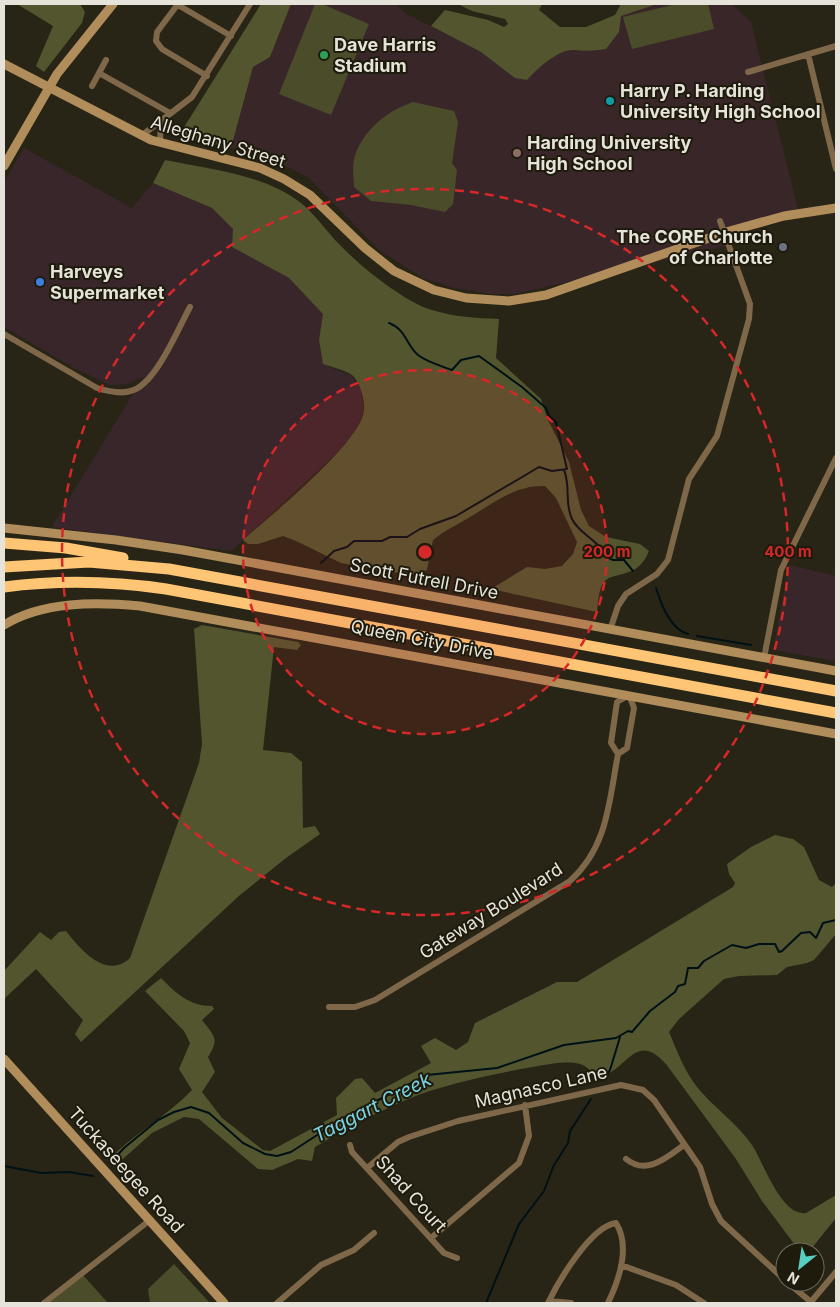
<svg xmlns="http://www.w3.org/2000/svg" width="840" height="1307" viewBox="0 0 840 1307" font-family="Inter,sans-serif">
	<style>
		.commercial { fill: #39262b }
		.education { fill: #392629 }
		.green { fill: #4a4c2a }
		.forest { fill: #52552e }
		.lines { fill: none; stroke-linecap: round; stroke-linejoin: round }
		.stream { stroke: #001116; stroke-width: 2 }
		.street { stroke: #7e6849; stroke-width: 6 }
		.secondary { stroke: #b18d5b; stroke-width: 9 }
		.highway { stroke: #fdc574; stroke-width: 11 }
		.ring { fill: none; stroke: #d62828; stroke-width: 2.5; stroke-dasharray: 9 6 }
		.leisure-dot { fill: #2e9e5b; stroke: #1e1b0d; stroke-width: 2 }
		.culture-dot { fill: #0f9aa8; stroke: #1e1b0d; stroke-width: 2 }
		.education-dot { fill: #8d6e63; stroke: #1e1b0d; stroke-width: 2 }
		.worship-dot { fill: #6b7280; stroke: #1e1b0d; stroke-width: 2 }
		.shop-dot { fill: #3f7fe0; stroke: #1e1b0d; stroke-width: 2 }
		.labels { text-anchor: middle; stroke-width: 4; stroke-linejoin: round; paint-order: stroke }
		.poi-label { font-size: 18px; font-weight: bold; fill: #e6e4da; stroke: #1e1b0d; text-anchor: start }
		.street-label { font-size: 18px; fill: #e6e4da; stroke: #1e1b0d }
		.water-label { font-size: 19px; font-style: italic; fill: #7ad3e3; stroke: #1e1b0d }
		.centre { fill: #d62828; stroke: #1e1b0d; stroke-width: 2.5 }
		.ring-label { font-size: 15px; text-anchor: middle; font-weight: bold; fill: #d62828; stroke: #1e1b0d; stroke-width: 4; stroke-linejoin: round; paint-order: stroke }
	</style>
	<rect width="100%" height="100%" fill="#282516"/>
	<!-- commercial -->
	<path class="commercial" d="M24 148 132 208 153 183 212 208 234 229 232 247 289 278 324 314 319 340 323 364 352 376 361 390 364 411 354 433 337 453 231 551 52 527 143 377 128 384 110 385 74 368 4 327V182Z
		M789 565 836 576V661L773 650Z"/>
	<!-- education -->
	<path class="education" d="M291 4H396L405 13 514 69 576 44 629 4H732L751 22 799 213 735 229 739 243 515 294H491L455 288 423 278 379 250 309 178 271 159 231 148 253 67 270 57Z"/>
	<!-- green -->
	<path class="green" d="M315 4H322L369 24 331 115 279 94Z
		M676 4H708L714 29 632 49 623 17Z
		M413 102 454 111 458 122 452 163 457 170 453 204 445 212 411 205 371 201 354 187C354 178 352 168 354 160 360 132 388 110 413 102Z
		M174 1264 210 1303H150L148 1289Z
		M82 1274 108 1303H44Z"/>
	<!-- forest -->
	<path class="forest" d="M17 4H80L85 12 82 23 44 72 36 66 53 26Z
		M261 4H291L270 57 253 67 231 148 178 137Z
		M458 4H542L539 10 560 27H586L615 15 621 4H657L621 16 619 32 606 49C594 51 585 51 574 50 558 49 537 69 527 80L515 78 481 52 431 26 445 10 488 20 504 27 508 24 505 19 472 11Z
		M165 160C209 169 264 174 301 203 315 214 327 232 340 245 360 266 404 302 432 310 454 317 476 318 499 319L496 358 541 399 547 418 569 462 581 510 589 526 606 537 640 544 649 551C637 582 610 569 602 585 598 593 598 604 597 612L491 589 527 567 545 569 562 566 573 554 577 542 556 498 545 486C515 485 494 503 470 517 457 525 445 530 433 540L427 570 411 575 341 563 296 541 283 536 258 544H248L243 540C269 517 362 442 364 410 365 400 360 382 352 375 344 370 332 367 323 364L319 340 323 314 289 278 232 247 233 229 212 208 153 183Z
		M202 625 298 642 301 645 297 650 274 647 263 750 291 753 302 762 303 828 315 826 320 834 286 858 240 895 81 1042 75 1034 83 1020 36 969 4 999V971L40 932 51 940 59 932 66 931C81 950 106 980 130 958L199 763 202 744 194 629Z
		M775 835 793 839 804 847 819 880 832 887 836 883V934L814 960 807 963 787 967 777 975 739 976 724 979 679 1019 669 1032C677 1051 684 1070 697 1087 713 1107 737 1123 752 1145 763 1161 781 1217 806 1213L836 1195V1218L811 1249 805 1252 798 1249 762 1201 736 1159 666 1064C636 1030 627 1070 603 1075 594 1077 590 1069 583 1065 577 1062 564 1062 557 1063 513 1070 447 1082 406 1100 375 1113 344 1130 315 1147L312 1161 298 1159 272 1170 258 1169 199 1119 184 1117 152 1133 114 1167 108 1160C134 1134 167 1116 192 1090L179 1069 190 1043 184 1031 145 991 161 978C176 993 189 1006 212 1006L214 1009 202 1020C214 1036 220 1038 208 1057L215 1072 202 1092 222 1118 263 1150 270 1151 337 1115 336 1098 355 1079 362 1078 375 1093 431 1063 421 1046 435 1038 456 1050 468 1042 475 1023 557 982H577L733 887 735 883 729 874 727 864 751 847Z"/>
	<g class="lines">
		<!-- stream -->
		<path class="stream" d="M564 470C571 487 564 502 572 519 580 535 598 539 605 556L613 560H624L633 571
			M321 563 334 551 347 547 354 541H382L390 537H407L420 529 456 516 539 467 552 471 567 469 556 422 549 416 546 408 522 387 479 356 461 360 452 370C441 366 427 362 418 355 406 345 406 329 389 323
			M656 588C661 604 670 629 688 634
			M697 636 751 645
			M836 910V914
			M605 1078 610 1070 620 1037
			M114 1159 124 1148 158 1120 174 1112 191 1107 209 1113 243 1143 265 1154 277 1156 291 1152 345 1117 427 1075 497 1068 564 1045 616 1038 628 1031 632 1032 650 1011 675 992 678 986 685 984 688 968H698L704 961 732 945 746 948 759 944H775L779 952 782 951 801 933 810 932 816 938 823 923 836 920
			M4 1166 41 1173 69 1172 93 1176
			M486 1303 519 1224 544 1191 554 1165 568 1143 570 1131 591 1099"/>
		<!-- street -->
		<path class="street" d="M178 4 157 32 156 41 162 49 207 76
			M178 5 231 36
			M808 54 836 169
			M748 72 836 46
			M99 73 170 113
			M92 86 106 60
			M141 136 192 97 250 4
			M160 143 161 120
			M4 334 97 388C110 392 124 395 136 389 158 378 178 329 190 307
			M610 630 618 606 626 594 657 574 668 560 689 479 717 436 749 319 750 304 720 221
			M764 658 781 570 836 458
			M329 1007H355L375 1000 570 881C608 847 609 801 618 754L611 743 617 702 629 695 634 708 627 748 618 754
			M350 1145 352 1152 444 1253 457 1258
			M626 1159C647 1176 667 1157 684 1145
			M367 1168 398 1142 409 1137 458 1121 621 1085 643 1090 654 1100 700 1167 712 1204 721 1221 785 1280
			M431 1238 519 1163 529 1136 525 1105
			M621 1265 676 1285 704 1303
			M787 1282 811 1302
			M550 1301 571 1303
			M44 1303 150 1220
			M277 1303 321 1265 354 1250 374 1233
			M548 1303C558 1282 591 1226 616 1223 631 1247 619 1280 608 1303
			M810 1303 836 1272"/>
		<!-- secondary -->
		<path class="secondary" d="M4 64 151 140 260 168 284 179 310 195 365 248 394 271 434 290 466 298 509 301 546 295 726 232 784 216 836 208
			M4 166 57 74 113 4
			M4 528 116 540 183 550 836 671
			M4 625C43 601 96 602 140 606L836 734
			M4 1059 224 1303"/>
		<!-- highway -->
		<path class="highway" d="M4 543 66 548 123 558
			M4 567 89 562 169 569 836 691
			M4 587C58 580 112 581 166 589L836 713"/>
	</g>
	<!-- distance rings -->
	<circle cx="425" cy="552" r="182" fill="#d62828" fill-opacity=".12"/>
	<g class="ring">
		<circle cx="425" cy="552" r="182"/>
		<circle cx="425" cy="552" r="363"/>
	</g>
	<!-- markers -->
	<circle class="leisure-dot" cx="324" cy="55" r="5"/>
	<circle class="culture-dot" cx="610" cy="101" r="5"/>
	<circle class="education-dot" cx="517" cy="153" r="5"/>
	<circle class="worship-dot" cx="783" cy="247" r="5"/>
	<circle class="shop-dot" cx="40" cy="282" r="5"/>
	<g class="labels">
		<!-- poi labels -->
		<g class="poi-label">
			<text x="334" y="51">Dave Harris<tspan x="334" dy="21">Stadium</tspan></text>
			<text x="620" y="97">Harry P. Harding<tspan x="620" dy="21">University High School</tspan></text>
			<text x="527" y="149">Harding University<tspan x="527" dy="21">High School</tspan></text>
			<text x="773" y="243" text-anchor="end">The CORE Church<tspan x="773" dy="21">of Charlotte</tspan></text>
			<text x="50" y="278">Harveys<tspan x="50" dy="21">Supermarket</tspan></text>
		</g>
		<!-- street labels -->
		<g class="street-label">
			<text transform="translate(218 142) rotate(17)" y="6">Alleghany Street</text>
			<text transform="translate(424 579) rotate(11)" y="6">Scott Futrell Drive</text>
			<text transform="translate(422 640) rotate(11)" y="6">Queen City Drive</text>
			<text transform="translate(491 911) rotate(-32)" y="6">Gateway Boulevard</text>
			<text transform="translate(541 1087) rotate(-13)" y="6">Magnasco Lane</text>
			<text transform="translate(126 1170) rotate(48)" y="6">Tuckaseegee Road</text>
			<text transform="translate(411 1194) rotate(48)" y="6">Shad Court</text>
		</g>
		<!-- water labels -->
		<g class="water-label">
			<text transform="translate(372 1107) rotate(-27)" y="7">Taggart Creek</text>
		</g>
	</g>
	<circle cx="425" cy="552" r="8" class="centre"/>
	<g class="ring-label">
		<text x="607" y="557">200 m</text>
		<text x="788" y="557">400 m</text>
	</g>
	<!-- border -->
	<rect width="840" height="1307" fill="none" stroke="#e6e4da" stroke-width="10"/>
	<!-- north arrow -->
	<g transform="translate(800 1267) rotate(210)"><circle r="24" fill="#1e1b0d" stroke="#6e6b5f"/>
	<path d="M0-4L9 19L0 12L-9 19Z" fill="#57cec2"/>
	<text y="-8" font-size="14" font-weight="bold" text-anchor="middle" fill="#e6e4da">N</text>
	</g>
</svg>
